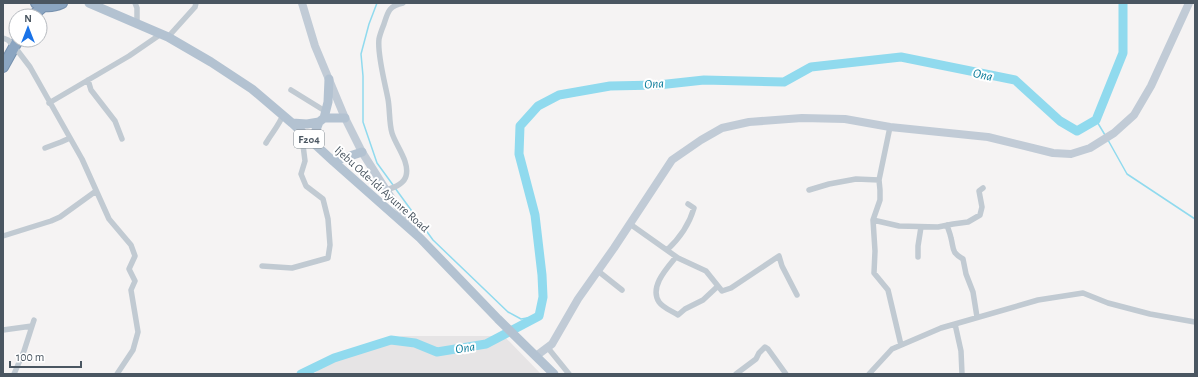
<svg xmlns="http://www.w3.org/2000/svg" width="1198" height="377" viewBox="0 0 1198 377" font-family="'Alegreya Sans',sans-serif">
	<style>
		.education { fill: #e6e4e5 }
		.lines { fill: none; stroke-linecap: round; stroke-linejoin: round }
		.stream { stroke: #90daee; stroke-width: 1.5 }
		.river { stroke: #90daee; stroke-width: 9 }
		.highway-casing { stroke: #7690ad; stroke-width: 12 }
		.street { stroke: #c1cad2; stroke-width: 5.5 }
		.secondary { stroke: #c1cbd6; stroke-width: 8 }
		.primary { stroke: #b3c2d1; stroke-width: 9 }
		.highway { stroke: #8ba5c1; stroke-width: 10 }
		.labels { text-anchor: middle; stroke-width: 4; stroke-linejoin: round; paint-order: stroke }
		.shield { fill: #fff; stroke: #808990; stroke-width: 1 }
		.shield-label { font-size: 11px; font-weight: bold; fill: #4a5661 }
		.street-label { font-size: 12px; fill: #4a5661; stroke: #fff }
		.water-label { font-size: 13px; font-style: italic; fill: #0c7c9b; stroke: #fff }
	</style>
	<rect width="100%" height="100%" fill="#f5f3f3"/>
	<!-- education -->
	<path class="education" d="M403 336H504L541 374H314L334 354Z"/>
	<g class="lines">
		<!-- stream -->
		<path class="stream" d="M377 3 369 24 361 54 363 76V122L377 163 393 185
			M1096 120 1105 135
			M1108 140 1127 174 1195 219
			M395 188 433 240 508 312 521 319 539 316"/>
		<!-- river -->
		<path class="river" d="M301 374 334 358 391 340 415 343 437 352 486 344 539 316 543 297 542 275 535 215 519 154 520 126 538 106 559 95 610 86 658 85 704 80 784 82 811 67 901 57 1015 80 1060 121 1077 131 1096 120 1123 53V3"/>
		<defs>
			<path id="highway" d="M36 3C45 8 53 7 62 3
				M32 16 44 6
				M3 67 18 40"/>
		</defs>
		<!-- highway casing -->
		<use href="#highway" class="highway-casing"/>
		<!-- street -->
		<path class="street" d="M135 3 137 8V24
			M168 37 195 7 196 3
			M3 38 8 40 14 46 30 67 82 159 109 219 131 245 135 256 129 269 135 281 131 290 138 332 133 350 117 374
			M88 80 91 90 115 121 122 139
			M291 90 325 111
			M49 103 129 56 161 34
			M890 127 879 180 880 190V200L873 220 875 251 874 273 888 290 901 345
			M266 143C272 133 279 125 283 115
			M45 148 61 142 70 138
			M386 190C393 188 404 184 406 176 410 162 396 146 392 133 389 123 390 110 388 99 385 83 377 54 379 39 380 34 382 29 384 24 388 11 389 6 403 3
			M809 190 829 184 856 179 879 180
			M873 220 899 226 938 227 953 224 968 222 980 215 982 207 979 191 983 188
			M630 224 678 258 706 271 722 291 731 288 779 256 782 266 797 295
			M947 225C948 229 950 233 951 238 954 249 951 252 963 259L966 274 973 292 977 317
			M3 236 51 221 60 217 96 191
			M667 250C680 238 689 225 694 208L688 204
			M676 257C667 268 649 287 659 302 663 308 672 311 678 315L685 309 703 300 718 286
			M918 257V246L921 227
			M262 266 292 268 328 258 330 245 328 219 323 199 306 186 301 174 305 161 303 145 306 136
			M598 271 622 290
			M955 324 961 351 962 374
			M3 330 32 326
			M548 348 569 374
			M14 374 24 351 34 320
			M736 374 756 359 759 353 765 347 768 349 786 374
			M869 374 892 349 941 328 1038 300 1083 293 1108 303 1150 314 1195 322"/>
		<!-- secondary -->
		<path class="secondary" d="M302 3 315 46 345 118 362 152 386 190 414 230
			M536 356 552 344 578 299 614 248 672 160 701 140 722 128 749 122 802 118 845 119 890 127 988 137 1053 153 1071 154 1090 148 1114 133 1134 115 1151 86 1189 3"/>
		<!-- primary -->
		<path class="primary" d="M89 3 168 37 211 62 252 89 292 123 333 161 420 238 498 319 554 374
			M324 118H345
			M292 123 307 124 319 122
			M315 144 316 130 319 122 324 118 328 102 329 79
			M333 161 344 158 362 152"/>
		<!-- highway -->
		<use href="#highway" class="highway"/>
	</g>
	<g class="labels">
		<!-- shield labels -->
		<rect class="shield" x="294" y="130" width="30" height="18" rx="3"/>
		<g class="shield-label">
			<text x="309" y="143">F204</text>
		</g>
		<!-- street labels -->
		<g class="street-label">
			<text transform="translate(382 189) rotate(42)" y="4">Ijebu Ode-Idi Ayunre Road</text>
		</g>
		<!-- water labels -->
		<g class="water-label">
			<text transform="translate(983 74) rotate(12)" y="5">Ona</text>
			<text transform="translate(654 83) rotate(-4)" y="5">Ona</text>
			<text transform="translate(465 347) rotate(-9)" y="5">Ona</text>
		</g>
	</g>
	<!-- border -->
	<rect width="1198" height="377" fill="none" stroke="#4a5661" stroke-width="8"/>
	<!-- north arrow -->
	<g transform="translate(28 28)"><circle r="19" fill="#ffffff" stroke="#b7bbc0"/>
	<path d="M0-3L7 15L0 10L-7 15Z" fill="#1a73e8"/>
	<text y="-6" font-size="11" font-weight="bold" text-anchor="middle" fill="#4a5661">N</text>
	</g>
	<!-- scale -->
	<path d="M10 361v6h71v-6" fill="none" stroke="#4a5661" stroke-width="2"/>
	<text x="16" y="361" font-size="12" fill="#4a5661" stroke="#ffffff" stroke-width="3" paint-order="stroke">100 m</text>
</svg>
